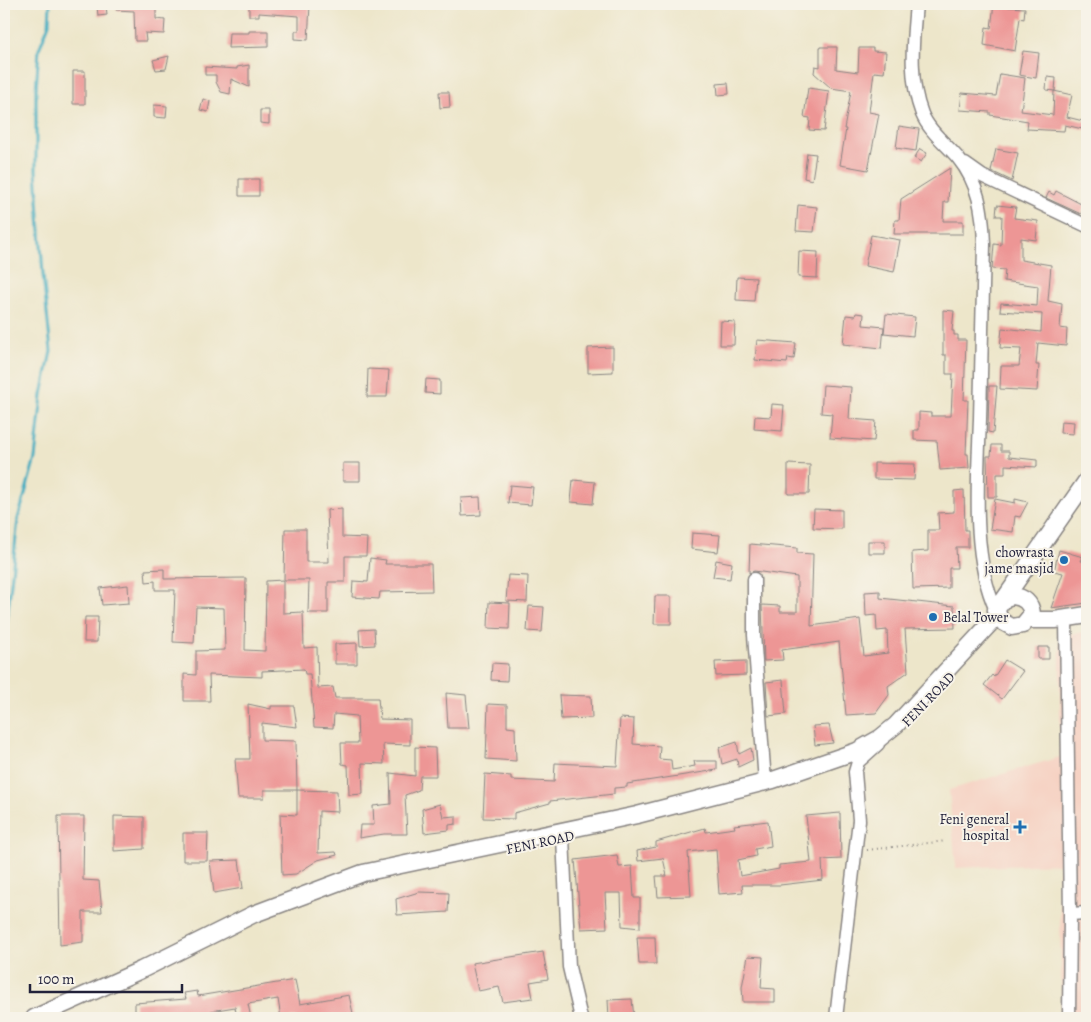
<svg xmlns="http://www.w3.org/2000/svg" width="1091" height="1022" viewBox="0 0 1091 1022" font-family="Alegreya,serif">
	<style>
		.built { fill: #f6d2c3 }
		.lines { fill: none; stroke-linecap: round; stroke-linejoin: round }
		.stream { stroke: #42adc1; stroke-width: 3 }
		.building { fill: #ed9695 }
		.minor-casing { stroke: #888482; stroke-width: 15 }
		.major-casing { stroke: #888482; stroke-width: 19 }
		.path { stroke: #888482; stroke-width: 2; stroke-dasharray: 1 4; stroke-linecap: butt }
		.minor { stroke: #fff; stroke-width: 12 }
		.major { stroke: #fff; stroke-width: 16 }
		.poi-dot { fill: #1f6fb2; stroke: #f7f3e8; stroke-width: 2 }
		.labels { text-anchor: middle; stroke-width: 4; stroke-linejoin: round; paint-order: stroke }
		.poi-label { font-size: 14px; fill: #22223b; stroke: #f7f3e8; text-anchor: end }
		.street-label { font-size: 14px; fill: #22223b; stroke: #f7f3e8 }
	</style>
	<rect width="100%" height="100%" fill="#f7f3e8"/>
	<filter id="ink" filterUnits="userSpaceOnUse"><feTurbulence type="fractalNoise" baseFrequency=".02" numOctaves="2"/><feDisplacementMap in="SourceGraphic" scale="10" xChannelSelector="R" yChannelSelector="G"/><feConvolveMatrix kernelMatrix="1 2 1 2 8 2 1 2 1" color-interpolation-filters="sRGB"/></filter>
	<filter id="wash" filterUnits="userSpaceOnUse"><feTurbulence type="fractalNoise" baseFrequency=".0096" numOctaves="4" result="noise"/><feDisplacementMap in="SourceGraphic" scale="20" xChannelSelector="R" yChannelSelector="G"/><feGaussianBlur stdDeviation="1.12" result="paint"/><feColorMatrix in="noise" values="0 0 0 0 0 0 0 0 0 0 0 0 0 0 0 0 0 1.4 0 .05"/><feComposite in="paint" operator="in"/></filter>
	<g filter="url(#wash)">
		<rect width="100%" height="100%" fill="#ede6ca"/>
		<!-- built -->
		<path class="built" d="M1087 632V1018H1062L1059 864 956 868 949 790 1060 757V635Z"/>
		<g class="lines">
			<!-- stream -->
			<path class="stream" d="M4 647 18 519 35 458 42 395 51 351 43 275 36 170V90L39 49 49 24 50 4"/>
		</g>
		<g id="blocks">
			<!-- building -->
			<path class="building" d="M117 4H156V19L165 20 164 34 145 33 146 41H135L134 11 116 10Z
				M249 4 310 5 308 40 295 39V31H299V16L259 13V16H249Z
				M994 4H1008V7L1025 8 1024 19 1020 18 1015 51 984 45 986 27 991 28Z
				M106 5 107 15 98 16 97 6Z
				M249 31H268V47L228 48 229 33H249Z
				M820 47H837L836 69 858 72 859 48H873V51L886 52 884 73 874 72 869 112 879 114 868 170 840 165 846 129H844L851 91 831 88 814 73 815 66 820 67Z
				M1023 51 1039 53 1036 78 1019 75Z
				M169 56 166 69 156 70 153 60Z
				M249 65V87L231 79 230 94 221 92 216 82V75H205V67L237 69V67Z
				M73 71H85V104H73Z
				M1000 74 1025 78 1021 111 1053 115 1054 91 1072 95 1067 117 1087 122V130L1065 125 1064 131 1027 129 1028 121 990 115V112L960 110 962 93 996 96Z
				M1047 77 1056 78 1055 91 1046 90Z
				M728 83 729 94 718 95 717 84Z
				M808 88 829 91 824 131 809 130 810 118 804 117Z
				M439 92H449L450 107 440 108Z
				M203 99 210 101 208 112 200 110Z
				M154 105 167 106 166 118 154 117Z
				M260 110H269V124L260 123Z
				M899 126 919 129 916 151 896 148Z
				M920 149 927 153 921 162 914 158Z
				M996 149 1018 153 1012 181 991 171Z
				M807 153 816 154 812 180 804 178Z
				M950 168 948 202H944L943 221H963V234H894L895 220H899L901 199Z
				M239 179H259V196H239Z
				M1056 191 1085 206 1081 214 1046 198 1049 192 1054 195Z
				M798 205 817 207 814 232 796 231Z
				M997 205 1016 207 1014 218 1038 221 1036 240 1021 238V260L1051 265 1048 301 1062 304 1060 328 1067 329 1066 346 1038 343 1036 365H1039L1037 391 1000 389 1001 366H1019L1021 349 1000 348 1002 328 1041 332 1042 314 1000 311 1001 303 1037 306 1038 286 1004 281 1005 270 992 269 994 244 1001 245 1002 216H996Z
				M871 235 900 240 894 272 865 266Z
				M799 251 818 252 817 278 798 277Z
				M737 277 756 278 754 301 736 300Z
				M943 310 954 311 952 331H954V335H958V340H966L964 400H968L966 454H968L969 468 940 470 937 441 914 440V430H919V412L931 413V416H951L953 374H946V355H943Z
				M856 313 864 314 863 325 884 327 882 348 843 344 846 315 855 316Z
				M886 314 915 317 913 336 884 333Z
				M721 321 735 322 734 345H720Z
				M757 340 796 343 794 359 788 358 787 363 755 360Z
				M613 347V372L588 373V348Z
				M368 369 389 370 387 397H367Z
				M426 379 440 380V394L425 393Z
				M823 385 851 387 849 419 876 421 874 441 830 438 832 414 821 413Z
				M989 386H997L993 433 988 432Z
				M772 404 784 405 782 431 754 429 755 416 771 417Z
				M1061 421 1074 422 1073 434 1060 433Z
				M992 445H1001V451H1009V457L1037 460V467L1005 465V474H997V497H988L987 456H991Z
				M343 463H360V481H343Z
				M874 463 915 464 914 480 874 479Z
				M788 464 810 465 809 494H788Z
				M573 480 595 482 593 504 571 502Z
				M510 485 533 487 531 505 508 503Z
				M964 490 965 530H968V547H956L957 568H949V588L913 589 912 552 928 551V530H939L938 513 954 512V491Z
				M480 497 481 515 462 516 461 498Z
				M995 499 1015 503V499L1028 502 1020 517 1015 516 1013 532 990 529Z
				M342 509V537L367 538 366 556H345V582H328V613H308L309 580H284L285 529H306V562H329L327 510Z
				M814 509 842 510V529L813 528Z
				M692 533 720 535 718 552 691 549Z
				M868 541H885V553H868Z
				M750 544 797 548V553L813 554 811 626 860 619 864 656 888 653 887 630 877 631 876 615 866 616 865 592 880 591V598L954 606 955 628 905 629 908 672 888 686 889 695 876 713 846 715 839 642 782 650 783 660 764 661 762 605 780 606V612H797V577L754 571 749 573Z
				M1059 550 1083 557 1081 561 1087 562V603L1051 608 1063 573 1054 571Z
				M370 558 386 560 385 564H431L432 591 380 592 379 599 352 597 353 581 368 582Z
				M716 560 732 563 730 579 713 577Z
				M164 569V579L246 578 245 650 265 651 266 581 283 580V613L303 612 304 648 317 647 318 688 333 687 335 698H378L380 719 410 720V745L383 744 384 764 362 763 363 794 349 795 348 765 342 764 341 743H358L357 716 334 714 333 728 314 727 310 674H305L304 669 262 671V677L209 675 210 701H184V674L196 675V651L225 650 224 608 196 607 194 643 173 642 175 590H155V581L146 582 145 570Z
				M508 575 528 576 527 602 506 601Z
				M128 585 129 603 102 605 100 588Z
				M655 596H671V624H654Z
				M489 602 510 603 509 629 488 628Z
				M529 606 544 607 542 632 527 631Z
				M85 617H98L97 642H84Z
				M374 629 375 645 360 646 359 630Z
				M357 643V664H335V644Z
				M1038 647H1049V659H1038Z
				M1005 660 1023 671 1002 699 984 685 992 675 994 677Z
				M746 661V675L716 676 715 662Z
				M492 663 508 664 507 681 491 680Z
				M783 680 786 714 768 716 766 682Z
				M446 693 466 695 469 728H448Z
				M559 695 591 696 592 718 561 719Z
				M248 704 271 709V706H294L297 727 262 723V740L296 741 297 790H264V798H238L235 759H250Z
				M488 704 507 705V727L515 728 516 761 486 759Z
				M620 718 634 719 633 744 660 746 659 759 671 760 672 770 695 766 694 761H717V770L627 784V787L614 788V794L550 801V803L514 813V819L483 818 485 774 511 776V780L554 782 555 763 617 766Z
				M829 725 833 743 815 745 813 726Z
				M737 742 739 754 751 748 753 760 738 767 737 759 722 764 719 748Z
				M415 747 435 748 436 776H420L419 790 405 795 407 834H384L359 838 360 825H374L373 806 391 804 390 773 415 776Z
				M297 790 337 791 338 812 319 811 318 853 336 852 337 855 318 860 296 874 282 875 280 814 297 815Z
				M440 804 443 817 456 816V824L449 825V830L424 833 422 809Z
				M840 813 841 859 822 860 823 880 780 885H742L743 892 719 894 716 849 688 852 691 896 658 897 656 876H667L663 858 638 861 637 851 656 847V842L705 828 706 832 735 828 734 825 768 821 771 846 755 849 756 856 738 860 740 876 779 869V865L811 862 806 816Z
				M58 816H84L83 880 99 881 102 912H83V942L60 945Z
				M114 816 144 817V849L114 851Z
				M183 833H208L207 861H183Z
				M617 855 619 867 632 866 634 898H640V928L622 926 621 893H605L607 928 581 929 575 860Z
				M239 860 243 888 214 893 210 861Z
				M419 892 449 893 448 912 397 915 396 899Z
				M637 937H655L656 964H639Z
				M543 952 548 979 530 982 533 998 503 1002 499 987 478 991 472 963Z
				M748 956 763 957 761 988 775 989V1002H743L742 987Z
				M295 980 300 1004 349 995 354 1018H281L278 999 248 1004 251 1018H237L235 1007 211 1011 212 1017 209 1018H190L189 1013 163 1018H135V1003L186 999 184 993 197 991 198 996Z
				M632 999 634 1018H609L608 1000Z"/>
		</g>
	</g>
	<g filter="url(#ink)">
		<use href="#blocks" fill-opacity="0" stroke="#888482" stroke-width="1"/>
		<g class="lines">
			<defs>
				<path id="minor" d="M916 4C913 40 908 78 922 114 929 131 946 144 958 158 979 184 983 212 984 244 983 302 981 361 980 419 978 478 971 557 996 610
					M965 164 982 176 1087 226
					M754 579V635L765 782
					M1066 619 1070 914 1069 1018
					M563 837 569 967 581 1018
					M1070 914 1087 913
					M836 1018 859 820 855 772 858 762 878 744"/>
				<path id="major" d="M1013 596C1024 597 1031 603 1032 614L1023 625 1012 627 1001 621 996 610 1005 598Z
					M1005 598 1087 480
					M1029 620H1055L1087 615
					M34 1018 141 970 254 914 363 873 637 815 773 780 857 751 880 738 896 725 998 615"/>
			</defs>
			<!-- minor casing -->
			<use href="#minor" class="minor-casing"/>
			<!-- major casing -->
			<use href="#major" class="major-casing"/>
			<!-- path -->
			<path class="path" d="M867 850 946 841"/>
			<!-- minor -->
			<use href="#minor" class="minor"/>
			<!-- major -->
			<use href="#major" class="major"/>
		</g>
	</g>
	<!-- markers -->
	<g class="poi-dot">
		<circle cx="1064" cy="560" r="5"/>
		<circle cx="933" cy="617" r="5"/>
		<path d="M1017.5 819.5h5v5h5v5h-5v5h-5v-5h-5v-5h5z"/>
	</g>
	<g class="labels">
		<!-- poi labels -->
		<g class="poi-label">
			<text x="1054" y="557">chowrasta<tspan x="1054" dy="16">jame masjid</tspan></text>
			<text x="943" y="622" text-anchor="start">Belal Tower</text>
			<text x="1009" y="824">Feni general<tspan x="1009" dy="16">hospital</tspan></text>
		</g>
		<!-- street labels -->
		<g class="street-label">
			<text transform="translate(928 699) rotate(-46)" y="5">FENI ROAD</text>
			<text transform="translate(540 842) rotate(-12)" y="5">FENI ROAD</text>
		</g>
	</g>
	<!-- margin -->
	<rect width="1091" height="1022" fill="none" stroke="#f7f3e8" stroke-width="20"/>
	<!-- scale -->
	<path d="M30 984v8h152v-8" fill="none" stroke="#22223b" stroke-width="2.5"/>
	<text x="38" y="984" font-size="15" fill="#22223b" stroke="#f7f3e8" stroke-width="4" paint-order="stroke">100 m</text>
</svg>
